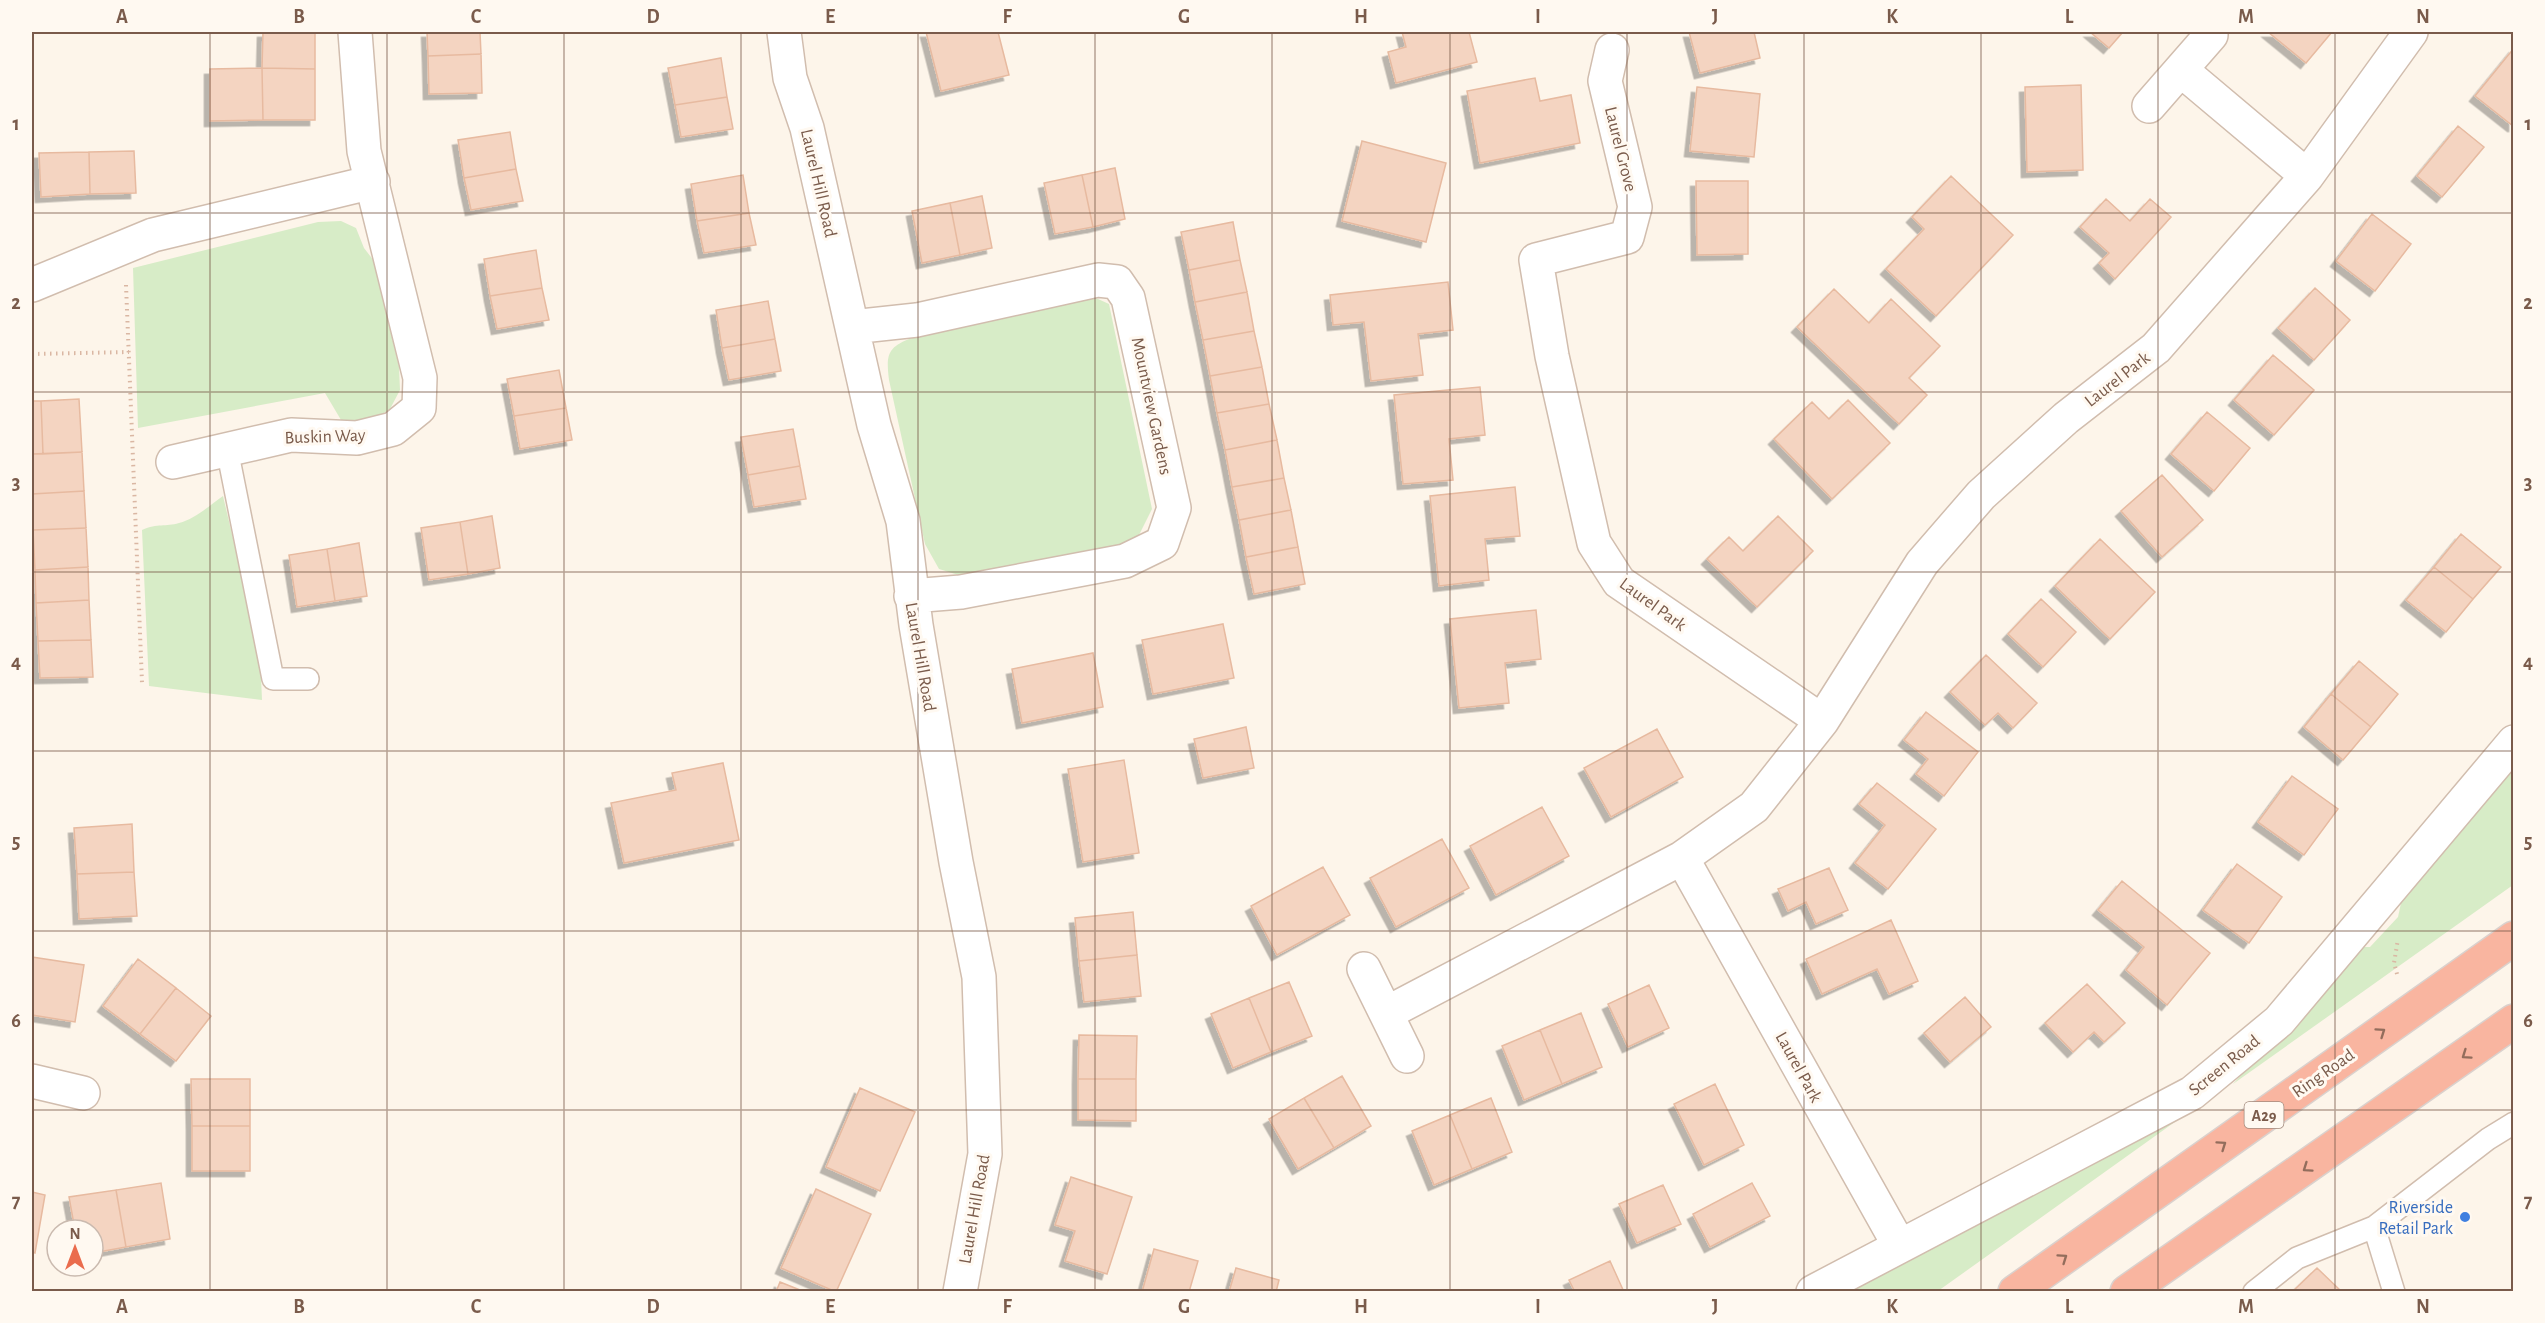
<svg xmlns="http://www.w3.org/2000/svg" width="2545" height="1323" viewBox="0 0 2545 1323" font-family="'Alegreya Sans',sans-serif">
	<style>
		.grass { fill: #d7ecc7 }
		.building { fill: #f4d4c1; stroke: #e7baa0; stroke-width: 1.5; filter: url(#shadow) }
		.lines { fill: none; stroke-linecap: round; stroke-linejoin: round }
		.lane-casing { stroke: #d1bdae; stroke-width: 24 }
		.street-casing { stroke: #d1bdae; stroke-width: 36 }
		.highway-casing { stroke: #dad1cd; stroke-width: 36 }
		.path { stroke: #dab7a3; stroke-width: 4; stroke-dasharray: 1.5 4.5; stroke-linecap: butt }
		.lane { stroke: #fff; stroke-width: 21 }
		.street { stroke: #fff; stroke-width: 33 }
		.highway { stroke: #f9b5a0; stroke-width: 33 }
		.oneway { stroke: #936d5c }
		.grid { fill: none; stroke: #7a5b4b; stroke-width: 1.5; stroke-opacity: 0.55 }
		.shop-dot { fill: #3f7fe0; stroke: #fff9f1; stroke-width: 2 }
		.labels { text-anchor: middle; stroke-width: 6; stroke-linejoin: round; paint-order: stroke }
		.shield { fill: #fff9f1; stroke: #a28a7d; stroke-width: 1.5 }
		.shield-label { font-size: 16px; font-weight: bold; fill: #7a5b4b }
		.street-label { font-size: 18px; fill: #7a5b4b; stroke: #fff9f1 }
		.shop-label { font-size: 18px; fill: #366cbe; stroke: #fff9f1; text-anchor: end }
		.neatline { fill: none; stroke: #7a5b4b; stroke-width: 2 }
		.grid-label { font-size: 20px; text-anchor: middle; font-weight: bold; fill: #7a5b4b }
	</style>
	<defs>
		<filter id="shadow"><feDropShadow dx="-5.5" dy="5.5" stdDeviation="0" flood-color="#0004"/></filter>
	</defs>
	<rect width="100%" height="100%" fill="#fdf5ea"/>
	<!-- grass -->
	<path class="grass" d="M341 221 356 228 364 248 374 261 399 367 400 390 390 409 373 420 344 425 325 393 138 428 133 268 318 222Z
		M1087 294 1109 304 1152 509 1139 535 1125 547 965 577 939 569 925 544 889 380C886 355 887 347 912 338Z
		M223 496 260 653 262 700 149 686 142 530C158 523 165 527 179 523 195 519 210 505 223 496Z
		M2513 768V885L2233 1084 2359 947H2370L2398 917 2401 903Z
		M2186 1114 1938 1291H1840Z"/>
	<!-- building -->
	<path class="building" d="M263 32H315V69L262 68Z
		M427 32H480L481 54 428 56Z
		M926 32H998L1009 75 941 91Z
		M1402 32H1469L1477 62 1396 83 1388 52 1406 47Z
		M1689 32H1754L1760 58 1700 73Z
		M2090 32H2123L2109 48Z
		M2268 32H2332L2306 63Z
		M2514 48V126H2513L2475 96Z
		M481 54 482 93 429 94 428 56Z
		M721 58 727 97 675 105 668 68Z
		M262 68 263 120 210 121V69Z
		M262 68 315 69V120H263Z
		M1535 78 1540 101 1571 95 1580 143 1480 163 1467 91Z
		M2081 85 2083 170 2027 172 2025 87Z
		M1697 87 1760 94 1754 157 1690 151Z
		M727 97 733 129 681 137 675 105Z
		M2458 126 2484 147 2442 197 2417 176Z
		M510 132 516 169 464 178 458 140Z
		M1362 141 1446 163 1426 242 1342 221Z
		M134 151 136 193 90 194 89 152Z
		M89 152 90 194 41 197 39 153Z
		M1115 168 1125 219 1093 227 1082 175Z
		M516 169 523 201 471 210 464 178Z
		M743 175 749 213 697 221 691 184Z
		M1082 175 1093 227 1055 234 1044 183Z
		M1951 176 2013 235 1936 316 1886 269 1924 229 1912 217Z
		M1696 181H1748V254L1697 255Z
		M982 196 992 248 960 255 950 203Z
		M2106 199 2130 221 2150 199 2171 217 2115 279 2099 263 2109 253 2080 227Z
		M950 203 960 255 922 263 912 211Z
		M749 213 756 245 704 253 697 221Z
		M2372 214 2411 244 2375 291 2336 261Z
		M1233 222 1240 260 1189 270 1181 232Z
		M536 250 542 288 490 296 484 259Z
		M1240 260 1247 292 1195 302 1189 270Z
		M1448 282 1453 330 1418 334 1423 375 1371 381 1364 322 1333 325 1330 295Z
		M542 288 549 320 497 329 490 296Z
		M2315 288 2350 320 2314 360 2278 328Z
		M1834 289 1869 323 1891 299 1940 346 1909 378 1927 395 1899 424 1797 327Z
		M1247 292 1254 331 1203 340 1195 302Z
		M768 301 775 339 722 348 716 310Z
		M1254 331 1262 367 1210 376 1203 340Z
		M775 339 781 371 729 380 722 348Z
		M2273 355 2314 390 2274 435 2234 400Z
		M1262 367 1269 404 1217 413 1210 376Z
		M559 370 566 408 514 416 507 379Z
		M1480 387 1485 435 1449 439 1453 480 1403 484 1394 395Z
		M79 399 82 452 43 454 41 401Z
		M1848 400 1890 443 1832 499 1774 439 1812 402 1829 419Z
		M32 401H41L43 454H32Z
		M1269 404 1277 440 1225 450 1217 413Z
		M566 408 572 440 520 449 514 416Z
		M2207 412 2250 448 2214 491 2171 454Z
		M793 429 800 466 748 475 741 437Z
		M1277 440 1284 478 1232 487 1225 450Z
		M82 452 84 491 32 494V454Z
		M800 466 806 499 754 507 748 475Z
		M2162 475 2203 520 2162 557 2121 511Z
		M1284 478 1291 510 1239 520 1232 487Z
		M1515 487 1520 536 1485 539 1489 580 1439 586 1430 496Z
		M84 491 86 528 33 530 32 494Z
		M1291 510 1298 547 1246 557 1239 520Z
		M492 516 500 568 468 574 460 522Z
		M1778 516 1813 551 1757 607 1707 559 1729 537 1743 551Z
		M460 522 468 574 429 580 421 528Z
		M86 528 88 567 35 570 33 530Z
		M2461 534 2501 567 2473 599 2434 567Z
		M2100 539 2155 592 2110 639 2055 586Z
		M359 543 367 596 335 601 327 549Z
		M1298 547 1305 584 1254 594 1246 557Z
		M327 549 335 601 297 607 289 555Z
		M88 567 89 600 36 603 35 570Z
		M2434 567 2473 599 2446 632 2406 600Z
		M2041 599 2076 632 2043 667 2008 634Z
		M89 600 91 640 38 641 36 603Z
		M1536 610 1541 659 1505 663 1509 703 1459 708 1450 619Z
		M1223 624 1234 678 1153 694 1142 640Z
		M91 640 93 677 40 678 38 641Z
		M1093 653 1103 707 1022 723 1012 669Z
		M1986 655 2037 703 2013 728 1998 713 1985 725 1950 692Z
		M2359 661 2398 694 2371 727 2331 694Z
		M2331 694 2371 727 2343 760 2304 727Z
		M1926 712 1978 752 1944 796 1916 774 1928 759 1904 740Z
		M1246 727 1254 768 1203 778 1194 739Z
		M1657 729 1683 777 1611 817 1584 768Z
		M1124 760 1139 853 1083 862 1068 769Z
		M723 763 739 840 624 863 611 803 676 790 672 773Z
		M2292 776 2338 809 2304 855 2258 822Z
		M1877 783 1936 829 1888 889 1855 863 1885 825 1859 804Z
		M1542 807 1569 856 1496 895 1470 846Z
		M132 824 134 872 77 874 74 828Z
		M1442 839 1469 888 1396 927 1370 878Z
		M2237 864 2282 897 2249 943 2203 910Z
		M1323 867 1350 915 1277 955 1251 906Z
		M1829 868 1848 910 1816 924 1806 902 1788 911 1778 889Z
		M134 872 137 916 79 919 77 874Z
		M2122 881 2210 953 2167 1005 2126 970 2144 947 2098 910Z
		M1133 912 1137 955 1079 961 1075 918Z
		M1891 920 1918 981 1889 994 1877 969 1822 994 1806 959Z
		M1137 955 1141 996 1084 1002 1079 961Z
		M32 957 84 965 75 1022 32 1015Z
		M138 959 176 988 140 1034 103 1006Z
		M1289 982 1312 1036 1271 1052 1249 998Z
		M2087 984 2125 1023 2104 1042 2094 1032 2073 1052 2045 1023Z
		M1649 985 1669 1028 1628 1047 1608 1004Z
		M176 988 211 1016 176 1061 140 1034Z
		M1965 997 1991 1027 1950 1062 1924 1033Z
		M1249 998 1271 1052 1233 1068 1211 1014Z
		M1581 1013 1602 1067 1562 1084 1540 1030Z
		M1540 1030 1562 1084 1524 1100 1502 1046Z
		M1079 1035 1137 1036 1136 1079H1078Z
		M1342 1076 1371 1126 1334 1148 1304 1098Z
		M191 1079H250V1126H192Z
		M1078 1079H1136V1121L1078 1120Z
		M1715 1084 1744 1145 1704 1165 1674 1104Z
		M860 1088 915 1112 880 1191 826 1167Z
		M1304 1098 1334 1148 1298 1169 1269 1119Z
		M1491 1098 1512 1152 1472 1169 1450 1115Z
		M1450 1115 1472 1169 1434 1185 1412 1131Z
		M192 1126H250V1171H192Z
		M1071 1177 1132 1197 1107 1274 1065 1261 1075 1231 1055 1225Z
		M161 1183 170 1239 126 1247 116 1190Z
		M1752 1183 1770 1216 1710 1247 1693 1214Z
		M1663 1185 1681 1224 1637 1243 1619 1204Z
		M816 1189 871 1214 836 1292 781 1268Z
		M116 1190 126 1247 93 1253V1230H75L69 1197Z
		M32 1192 45 1195 35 1253 32 1252Z
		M1154 1249 1198 1261 1189 1292H1142Z
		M1610 1261 1624 1292H1575L1569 1280Z
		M1236 1268 1279 1280 1276 1292H1229Z
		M2317 1268 2342 1292H2292Z
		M780 1282 805 1292H776Z"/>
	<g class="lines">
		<defs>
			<path id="lane" d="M227 449 273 679H308
				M2254 1292 2297 1258 2374 1227
				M2394 1292 2374 1227 2488 1139 2514 1123"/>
			<path id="street" d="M784 32 790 78 807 128 874 425 903 521 916 625 956 862 979 977 985 1154 960 1292
				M1612 50 1605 81 1635 207 1627 237 1536 260 1552 356 1594 543 1619 582 1822 721
				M2181 70 2307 176
				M2149 106 2211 35
				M32 285 153 235 373 182
				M852 327 917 320 1098 280 1117 282 1128 298 1174 508 1162 543 1125 561 961 592 911 596
				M173 462 291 435 357 438 393 429 419 408 420 378 364 151 355 32
				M1682 858 1899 1245
				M1364 969 1407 1056
				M1387 1013 1682 858 1754 807 1822 721 1922 563 1981 495 2066 418 2156 348 2307 176 2411 32
				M32 1081 83 1093
				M1813 1292 2192 1093 2279 1021 2514 742"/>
			<path id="highway" d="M2015 1292 2514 938
				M2127 1292 2514 1021"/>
		</defs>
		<!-- lane casing -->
		<use href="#lane" class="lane-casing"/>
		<!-- street casing -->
		<use href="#street" class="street-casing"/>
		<!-- highway casing -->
		<use href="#highway" class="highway-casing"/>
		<!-- path -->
		<path class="path" d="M126 285 142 683
			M32 354 129 352
			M2397 974 2394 963 2398 939"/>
		<!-- lane -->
		<use href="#lane" class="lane"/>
		<!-- street -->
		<use href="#street" class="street"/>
		<!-- highway -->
		<use href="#highway" class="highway"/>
	</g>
	<!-- one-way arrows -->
	<defs><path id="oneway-chevron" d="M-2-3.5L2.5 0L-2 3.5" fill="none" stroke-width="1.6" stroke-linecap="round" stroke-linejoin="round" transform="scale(1.5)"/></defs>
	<g class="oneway">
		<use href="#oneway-chevron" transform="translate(2381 1032) rotate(-35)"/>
		<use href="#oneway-chevron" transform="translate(2466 1055) rotate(145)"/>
		<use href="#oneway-chevron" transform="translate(2222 1145) rotate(-35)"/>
		<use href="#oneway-chevron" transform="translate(2307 1168) rotate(145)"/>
		<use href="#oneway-chevron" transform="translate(2063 1258) rotate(-35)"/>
	</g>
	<!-- grid -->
	<path class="grid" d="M210 32V1292M387 32V1292M564 32V1292M741 32V1292M918 32V1292M1095 32V1292M1272 32V1292M1450 32V1292M1627 32V1292M1804 32V1292M1981 32V1292M2158 32V1292M2335 32V1292M32 213H2514M32 392H2514M32 572H2514M32 751H2514M32 931H2514M32 1110H2514"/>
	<!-- markers -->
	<circle class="shop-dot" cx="2465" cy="1217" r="6"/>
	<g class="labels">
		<!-- shield labels -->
		<rect class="shield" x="2244.5" y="1102" width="39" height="26" rx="4.5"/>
		<g class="shield-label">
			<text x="2264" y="1121">A29</text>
		</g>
		<!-- street labels -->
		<g class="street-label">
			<text transform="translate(1621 149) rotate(76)" y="6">Laurel Grove</text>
			<text transform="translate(819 183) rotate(77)" y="6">Laurel Hill Road</text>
			<text transform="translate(2117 379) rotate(-38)" y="6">Laurel Park</text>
			<text transform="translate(1152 406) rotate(78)" y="6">Mountview Gardens</text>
			<text transform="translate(325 436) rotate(-2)" y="6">Buskin Way</text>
			<text transform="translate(1653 604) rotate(36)" y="6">Laurel Park</text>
			<text transform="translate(921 657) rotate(80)" y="6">Laurel Hill Road</text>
			<text transform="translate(2224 1065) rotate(-39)" y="6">Screen Road</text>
			<text transform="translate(1799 1067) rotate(61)" y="6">Laurel Park</text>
			<text transform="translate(2323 1073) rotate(-35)" y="6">Ring Road</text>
			<text transform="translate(974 1209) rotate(-80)" y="6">Laurel Hill Road</text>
		</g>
		<!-- shop labels -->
		<g class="shop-label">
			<text x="2453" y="1213">Riverside<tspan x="2453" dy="21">Retail Park</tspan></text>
		</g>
	</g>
	<!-- border -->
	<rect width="2545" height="1323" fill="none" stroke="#fff9f1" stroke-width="66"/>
	<!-- north arrow -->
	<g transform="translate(75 1248)"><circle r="28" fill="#fff9f1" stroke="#cabaaf" stroke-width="1.5"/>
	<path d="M0-4.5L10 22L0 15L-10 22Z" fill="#ea6c4d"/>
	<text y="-9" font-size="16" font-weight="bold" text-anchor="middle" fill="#7a5b4b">N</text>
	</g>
	<rect x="33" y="33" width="2479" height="1257" class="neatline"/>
	<g class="grid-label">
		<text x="122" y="23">A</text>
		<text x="299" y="23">B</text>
		<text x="476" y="23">C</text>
		<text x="653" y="23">D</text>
		<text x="830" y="23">E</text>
		<text x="1007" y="23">F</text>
		<text x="1184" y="23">G</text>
		<text x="1361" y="23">H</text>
		<text x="1538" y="23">I</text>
		<text x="1715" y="23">J</text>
		<text x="1892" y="23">K</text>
		<text x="2069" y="23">L</text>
		<text x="2246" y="23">M</text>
		<text x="2423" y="23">N</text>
		<text x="16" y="130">1</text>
		<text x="2528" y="130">1</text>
		<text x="16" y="309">2</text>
		<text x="2528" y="309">2</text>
		<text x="16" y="489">3</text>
		<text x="2528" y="489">3</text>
		<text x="16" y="668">4</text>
		<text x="2528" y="668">4</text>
		<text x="16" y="848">5</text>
		<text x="2528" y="848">5</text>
		<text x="16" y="1027">6</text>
		<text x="2528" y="1027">6</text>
		<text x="16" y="1207">7</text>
		<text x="2528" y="1207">7</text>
		<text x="122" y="1313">A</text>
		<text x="299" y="1313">B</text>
		<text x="476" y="1313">C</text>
		<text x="653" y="1313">D</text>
		<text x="830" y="1313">E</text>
		<text x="1007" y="1313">F</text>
		<text x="1184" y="1313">G</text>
		<text x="1361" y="1313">H</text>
		<text x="1538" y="1313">I</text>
		<text x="1715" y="1313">J</text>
		<text x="1892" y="1313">K</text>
		<text x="2069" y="1313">L</text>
		<text x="2246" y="1313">M</text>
		<text x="2423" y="1313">N</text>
	</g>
</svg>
